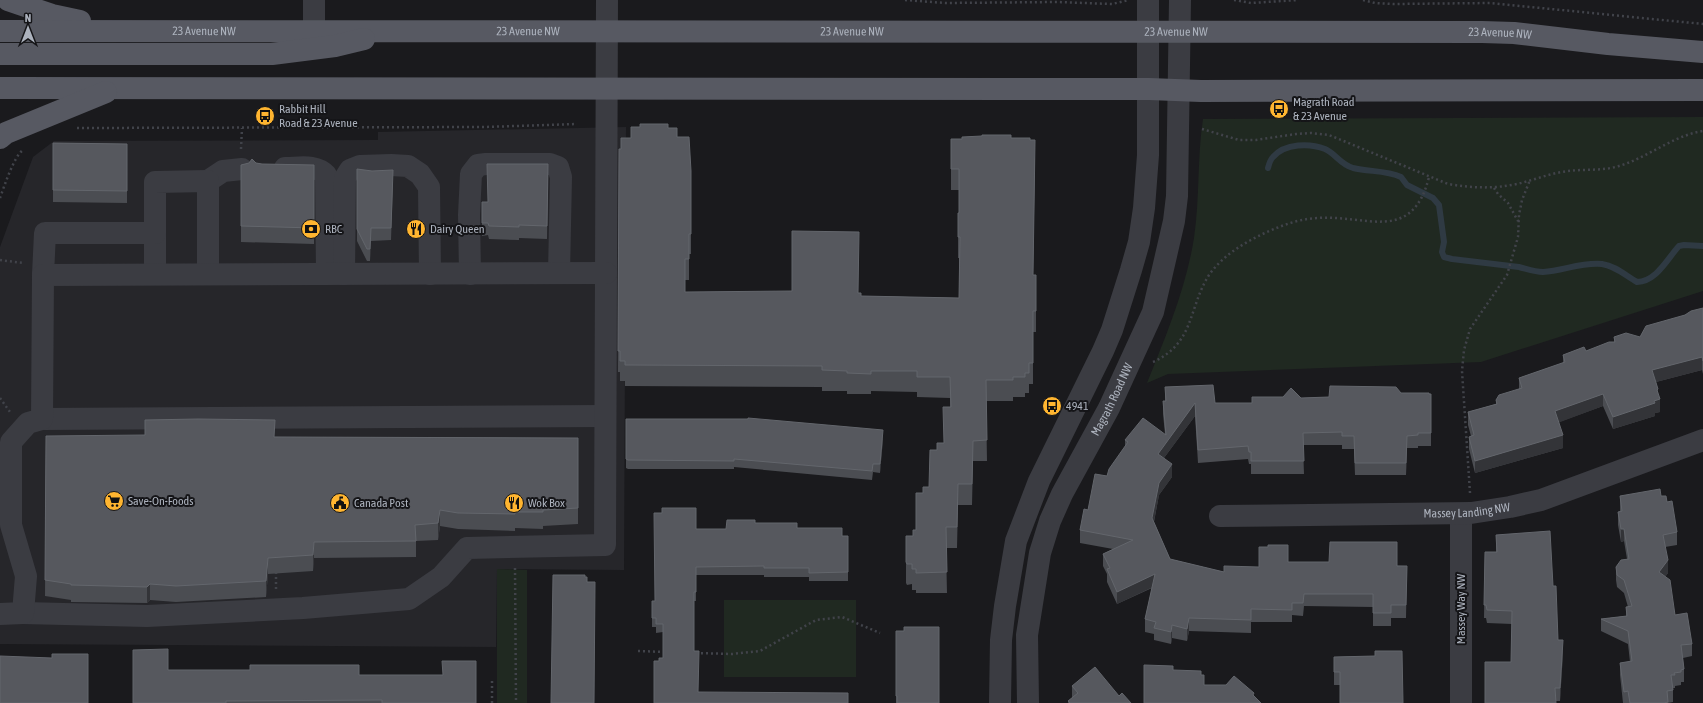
<svg xmlns="http://www.w3.org/2000/svg" width="1703" height="703" viewBox="0 0 1703 703" font-family="'Asap Condensed',sans-serif">
	<style>
		.built { fill: #26262a }
		.green { fill: #202921 }
		.lines { fill: none; stroke-linecap: round; stroke-linejoin: round }
		.stream { stroke: #2f3a43; stroke-width: 6 }
		.path { stroke: #41434a; stroke-width: 2.5; stroke-dasharray: 2 3; stroke-linecap: butt }
		.minor { stroke: #3b3c42; stroke-width: 22 }
		.major { stroke: #575962; stroke-width: 22 }
		.wall { fill: #4b4d52 }
		.shaded-wall { fill: #333438 }
		.building { fill: #56585e; stroke: #63666c }
		.labels { text-anchor: middle; stroke-width: 4; stroke-linejoin: round; paint-order: stroke }
		.street-label { font-size: 12px; fill: #acb2bd; stroke: #151518 }
		.poi-label { font-size: 12px; fill: #acb2bd; stroke: #151518; text-anchor: start }
	</style>
	<rect width="100%" height="100%" fill="#1a1a1d"/>
	<!-- built -->
	<path class="built" d="M626 127 624 570 497 569 496 647 0 644V247L33 157 54 141 378 140V132Z"/>
	<!-- green -->
	<path class="green" d="M1703 117V291L1481 362 1168 374 1147 383C1166 336 1186 288 1194 238 1200 198 1197 158 1203 119Z
		M497 569 527 570V703H497Z
		M724 600H856V677H724Z"/>
	<g class="lines">
		<!-- stream -->
		<path class="stream" d="M1268 168C1269 164 1271 159 1273 157 1285 143 1310 143 1325 149 1336 154 1340 164 1353 168 1369 172 1386 170 1401 177L1407 185 1433 198 1439 205 1444 242 1442 252 1444 257 1452 259 1519 267C1527 269 1535 272 1543 272 1563 271 1581 262 1602 264 1616 266 1626 276 1637 282 1657 281 1667 259 1679 246L1684 245 1703 246"/>
		<!-- path -->
		<path class="path" d="M905 0 945 3 1057 2 1112 4 1129 0
			M1234 0 1251 3 1298 0
			M1363 0 1375 3 1393 4 1490 3 1703 24
			M77 128 485 127 577 124
			M1202 129 1239 140H1256L1296 134 1311 133 1329 135 1448 184C1472 188 1493 189 1517 184 1534 180 1551 173 1568 171 1585 169 1603 171 1619 166 1649 157 1672 136 1703 131
			M241 149 242 128
			M1494 188 1498 194 1508 203 1518 221
			M0 198C4 187 14 156 23 150
			M0 260 23 263
			M1153 362C1195 343 1188 308 1209 275 1223 255 1245 242 1267 232 1283 225 1299 219 1317 218 1365 214 1412 245 1429 177
			M0 398 10 412
			M1470 493 1462 371 1464 350 1470 329 1507 275 1518 237 1519 215 1522 200 1530 180
			M515 568 516 703
			M276 589V570
			M638 651 665 652
			M696 653 732 654 760 651 816 620 842 617 880 633
			M492 703V678"/>
		<!-- minor -->
		<g class="minor">
			<path d="M314 0V31"/>
			<path d="M285 168C299 168 316 164 326 175L327 274"/>
			<path d="M208 181 223 171 242 169"/>
			<path d="M155 274V233"/>
			<path d="M344 274 345 178 350 170 360 166 391 165 408 166 420 174 429 187 430 274"/>
			<path d="M470 274 469 215 471 174 478 165 486 164H550L558 167 561 177 559 273"/>
			<path d="M43 275 45 233H155V182L208 181V274"/>
			<path d="M42 419 605 416"/>
			<path d="M1461 514V703"/>
			<path id="s1" d="M1220 516 1471 513 1510 507 1541 500 1703 440"/>
			<path d="M23 613 147 616 303 608 409 599 441 577 467 548 605 545 607 0"/>
			<path d="M0 614 23 613 26 576 11 525V442L28 423 42 419 43 275 606 273"/>
			<path d="M1000 703 1001 640 1005 606 1016 541 1039 481 1103 351 1112 330 1131 270 1139 242 1144 208 1148 155V0"/>
			<path id="s2" d="M1028 703 1027 635 1040 553 1050 521 1062 494 1109 408 1153 312 1174 221 1177 196 1180 0"/>
		</g>
		<!-- major -->
		<g class="major">
			<path d="M8 0 52 15 80 21"/>
			<path id="s3" d="M0 31 1482 32 1514 33 1608 44 1703 52"/>
			<path d="M0 54H272L335 46 364 39"/>
			<path d="M0 88 1149 89 1201 91 1703 90"/>
			<path d="M0 138 6 133 106 92"/>
		</g>
	</g>
	<!-- wall -->
	<path class="wall" d="M668 128 677 137 691 171V254H689V280H685V292L858 293 861 296 959 298V258H958V213H959V190H951V169L1011 138 1030 140 1035 160 1033 275H1036V332H1033V384H1029V393H1025V397H1013V401H986L987 461H973L972 505H958L957 548H946L947 593H916V590H912V584L907 585 906 583V536H913L916 530 923 493 929 487 937 450 944 443 950 407V398L917 397V392L871 391V394H847V391H822V387L625 386V381H620V372H618L619 149H621L631 138Z
		M53 143 127 144V203L53 202Z
		M256 163 262 164 314 165V244L241 242V165Z
		M548 164 547 239 519 238V240L489 239 488 235 482 236V215L488 202Z
		M357 169 393 182 391 240 371 241 370 261H367L357 241Z
		M1703 308V374L1702 370 1656 382 1658 395 1660 412 1655 413V416L1613 429 1603 406 1559 422 1563 448 1475 473 1469 449V437L1471 436 1468 425V412L1496 404V400L1519 389V378L1563 363V355L1586 351 1614 342V337H1640L1685 315Z
		M1165 387 1215 403H1252L1301 398 1329 397 1401 393 1431 394V446H1418V448H1407L1406 475H1355L1354 449H1342V445H1303L1304 474H1251V464H1249L1248 459 1198 463 1195 416 1164 458 1172 477 1159 495 1154 522 1170 559 1224 572 1259 567 1288 562 1407 566 1406 618H1391V626H1373V607L1304 606 1303 616 1292 615V622H1251V633L1189 631 1187 641 1172 638 1171 644 1154 640V634L1145 632V619L1152 588 1117 604 1107 582V574L1103 566V554L1113 549 1080 543V530L1088 510 1125 447V440L1165 434 1163 414V401H1165Z
		M626 419 883 439 880 473 873 472 872 480 734 467V469H628L626 468Z
		M46 436 578 438V524L543 526V529L515 528V531L458 529 440 526 438 540 416 541V557L314 558 313 571 268 574 266 597 176 602 150 600 147 603 71 602V600L45 596Z
		M1620 496H1661L1667 502 1677 532V545L1665 547 1668 573 1665 577 1675 615 1692 644V656L1683 658 1684 669V682H1681V685L1675 686V688H1673V702L1668 703H1623L1620 675V663L1630 662 1628 644 1601 631V619L1626 616V607H1628L1624 593 1617 587 1616 580V567L1627 559 1624 541 1621 542 1618 525V512H1620Z
		M755 523 797 528 842 536H848V581H809V577H764V575H696V601H694L654 703 659 661 663 658V632L656 633V627H652V601H655L696 529H726Z
		M1496 535 1553 586 1558 640 1563 653 1560 701H1556L1511 662 1512 624 1487 623 1486 618H1484L1485 552H1496Z
		M896 631 939 703H896Z
		M1402 651 1341 703 1340 685H1334V657L1375 656Z
		M168 670 359 675 476 703H133Z
		M1072 686 1119 696 1131 703H1068V701L1072 698Z"/>
	<!-- shaded-wall -->
	<path class="shaded-wall" d="M371 228V241L370 261V249Z
		M1702 357V370L1652 383V370Z
		M1658 389V399H1660V412L1655 413V416L1613 429V417L1654 401 1657 390Z
		M1603 394V406L1555 424V411Z
		M1195 403V416L1158 466V454Z
		M883 430V439L880 473V464Z
		M1563 435V448L1475 473V461Z
		M1407 436V448L1406 475V463Z
		M1172 464V477L1159 495 1152 531V518L1159 483Z
		M440 510V526L438 540V523Z
		M1621 529H1624V541L1621 542Z
		M314 542V558L313 571V555Z
		M268 558V574L266 597V581Z
		M1668 560V573L1659 585V572Z
		M1155 574V586L1117 604V592Z
		M150 584V600L147 603V587Z
		M1189 618V631L1187 641V629Z
		M1172 625V638L1171 644V632Z
		M1563 640V653L1560 701V688Z"/>
	<!-- building -->
	<path class="building" d="M640 124H668V128H677V137H689L691 171V234H689V259H685V292L792 291V231L859 232 858 293H861V296L959 298 960 237H958V213H959V169H951V139H962V137L982 136V135H1011V138H1030V140H1035L1033 275H1036V311H1033V363H1029V373H1025V377H1013V380H986L987 440 973 441 972 484H958L957 527H946L947 572 916 573V569H912V564H907L906 562V536H913V530H916V493H923V487H929L930 450H937V443H944L943 407H951L950 377H917V371H871V374L847 373V371L822 370V366L625 365V361H620V351H618L619 149H621V138H631V127H640Z
		M53 143 127 144V191L53 190Z
		M252 159 256 163 262 164 314 165V228L241 226V165L249 163Z
		M487 164H548L547 226 519 225V227L489 226 488 223H482V202H488Z
		M357 169 372 171 393 170 391 228H371L370 249H367L357 229Z
		M1703 308V361L1702 357 1652 370 1658 389 1657 390 1660 399 1654 401 1655 403 1613 417 1603 394 1555 411 1563 435 1475 461 1469 437 1474 435 1468 412 1497 404 1496 400 1499 395 1522 388 1519 378 1565 362 1563 355 1584 347 1586 351 1609 342H1615L1614 337 1626 333 1640 337 1646 326 1685 315 1691 311Z
		M1213 385 1215 403H1252V397H1283L1291 388 1301 398 1329 397 1330 386 1396 387 1401 393H1429V394H1431V433H1418V435L1407 436 1406 463H1355L1354 436H1342V432L1303 433 1304 461H1251V452H1249L1248 446 1198 450 1195 403 1158 454 1172 464 1159 483 1152 518 1170 559 1224 572V566L1259 567V547H1268V545H1288V562H1329L1330 542H1397V566H1407L1406 605H1391V613H1373V594H1304L1303 603H1292V610L1251 609V620L1189 618 1187 629 1172 625 1171 632 1154 628 1156 622 1145 619 1155 574 1117 592 1107 569 1110 568 1103 554 1133 540 1080 530 1084 509 1088 510 1095 474 1107 476 1109 469 1128 442 1125 440 1143 418 1166 435 1163 401H1166L1165 387Z
		M748 418 883 430 880 464H873L872 471 734 459V461L628 460 626 459V419H748Z
		M198 419 275 420 274 437 578 438V508L543 510V512H515V514L458 513 440 510 438 523 415 525 416 541 314 542 313 555 268 558 266 581 176 586 150 584 147 587 71 585V584L45 580 46 436 145 435V420Z
		M1660 489 1661 496H1666L1667 502 1672 501 1677 532 1663 535 1668 560 1659 572 1670 580 1675 615 1687 613 1692 644 1681 645 1684 669 1681 670V672L1674 673 1675 675H1671L1673 690 1667 691 1668 702 1664 703H1630L1628 691 1624 692 1620 663 1632 661 1628 631 1601 619 1627 616 1626 607 1632 606 1624 580 1617 575 1616 567 1621 560 1629 559 1624 529H1621L1618 512 1622 511 1620 496Z
		M662 508H696V529H726L727 520H755V523H797V528H842V536H848V572L809 573V568H764V566L696 567V592H694V651H699L698 692 848 693V703H654V661H659V658H663V624H656V618H652V601H655L654 513H662Z
		M1550 531 1553 586H1556L1558 640H1563L1560 688H1555L1556 703H1485V662H1511L1512 611 1487 610 1486 605H1484L1485 552H1497L1496 535Z
		M553 575H585V577H587V582H595L594 703H551Z
		M904 627H939V703H897V696H896V631H904Z
		M168 649V670H250V665H359V675H443L442 661H476V703H382V700L226 701V703H133V650Z
		M1375 651H1402L1403 703H1340V672H1334V657L1375 656Z
		M52 654H88V703H0V656L52 658Z
		M1144 665 1173 666V670L1201 671V675H1204V685H1226L1234 676 1254 693 1253 695 1261 703H1144Z
		M1095 667 1119 696 1122 693 1131 703H1070L1068 701 1078 693 1072 686Z"/>
	<!-- icons -->
	<defs>
		<symbol id="bus-disc" viewBox="-11 -11 22 22"><circle r="9.5" fill="#ffb530" stroke="#151518"/><path d="M-5-6H5V4H4V6H2V4H-2V6H-4V4H-5ZM-3.5-4V0h7V-4ZM-3.5 1.2v1.5H-2V1.2ZM2 1.2v1.5H3.5V1.2Z" fill="#111"/></symbol>
		<symbol id="bank-disc" viewBox="-11 -11 22 22"><circle r="9.5" fill="#ffb530" stroke="#151518"/><path d="M-6-4H6V4H-6ZM0-2.3a2.3 2.3 0 1 0 0 4.6a2.3 2.3 0 1 0 0-4.6Z" fill="#111"/></symbol>
		<symbol id="restaurant-disc" viewBox="-11 -11 22 22"><circle r="9.5" fill="#ffb530" stroke="#151518"/><path d="M-5-6h1v4h1v-4h1v4h1v-4h1v5L-1.5 .5V6h-2V.5L-5-1ZM5-6V6H3V1.5H1.5Q1.5-4 5-6Z" fill="#111"/></symbol>
		<symbol id="supermarket-disc" viewBox="-11 -11 22 22"><circle r="9.5" fill="#ffb530" stroke="#151518"/><path d="M-6-5.5h2.5l.6 2H6L4.5 2H-2.5L-4.4-4H-6ZM-1.5 3.2a1.3 1.3 0 1 0 .1 0ZM3 3.2a1.3 1.3 0 1 0 .1 0Z" fill="#111"/></symbol>
		<symbol id="civic-disc" viewBox="-11 -11 22 22"><circle r="9.5" fill="#ffb530" stroke="#151518"/><path d="M-.6-6.5H3V-4.5H.6V-3L4-1V1h2V6H-6V1h2V-1L-.6-3ZM-1.2 2.5V6h2.4V2.5Z" fill="#111"/></symbol>
	</defs>
	<g fill-rule="evenodd">
		<use href="#bus-disc" x="1268" y="98" width="22" height="22"/>
		<use href="#bus-disc" x="254" y="105" width="22" height="22"/>
		<use href="#bank-disc" x="300" y="218" width="22" height="22"/>
		<use href="#restaurant-disc" x="405" y="218" width="22" height="22"/>
		<use href="#bus-disc" x="1041" y="395" width="22" height="22"/>
		<use href="#supermarket-disc" x="103" y="490" width="22" height="22"/>
		<use href="#civic-disc" x="329" y="492" width="22" height="22"/>
		<use href="#restaurant-disc" x="503" y="492" width="22" height="22"/>
	</g>
	<g class="labels">
		<!-- street labels -->
		<g class="street-label">
			<text dy="4" stroke="none"><textPath href="#s3" startOffset="204">23 Avenue NW</textPath></text>
			<text dy="4" stroke="none"><textPath href="#s3" startOffset="528">23 Avenue NW</textPath></text>
			<text dy="4" stroke="none"><textPath href="#s3" startOffset="852">23 Avenue NW</textPath></text>
			<text dy="4" stroke="none"><textPath href="#s3" startOffset="1176">23 Avenue NW</textPath></text>
			<text dy="4" stroke="none"><textPath href="#s3" startOffset="1500">23 Avenue NW</textPath></text>
			<text dy="4" stroke="none"><textPath href="#s2" startOffset="321">Magrath Road NW</textPath></text>
			<text dy="4" stroke="none"><textPath href="#s1" startOffset="247">Massey Landing NW</textPath></text>
			<text transform="translate(1461 609) rotate(-90)" y="4">Massey Way NW</text>
		</g>
		<!-- poi labels -->
		<g class="poi-label">
			<text x="1293" y="106">Magrath Road<tspan x="1293" dy="14">&amp; 23 Avenue</tspan></text>
			<text x="279" y="113">Rabbit Hill<tspan x="279" dy="14">Road &amp; 23 Avenue</tspan></text>
			<text x="325" y="233">RBC</text>
			<text x="430" y="233">Dairy Queen</text>
			<text x="1066" y="410">4941</text>
			<text x="128" y="505">Save-On-Foods</text>
			<text x="354" y="507">Canada Post</text>
			<text x="528" y="507">Wok Box</text>
		</g>
	</g>
	<!-- north arrow -->
	<g transform="translate(28 28)" stroke="#151518" stroke-width="3" paint-order="stroke">
	<path d="M0-3L7 15L0 10L-7 15Z" fill="#acb2bd"/>
	<text y="-6" font-size="11" font-weight="bold" text-anchor="middle" fill="#acb2bd">N</text>
	</g>
</svg>
